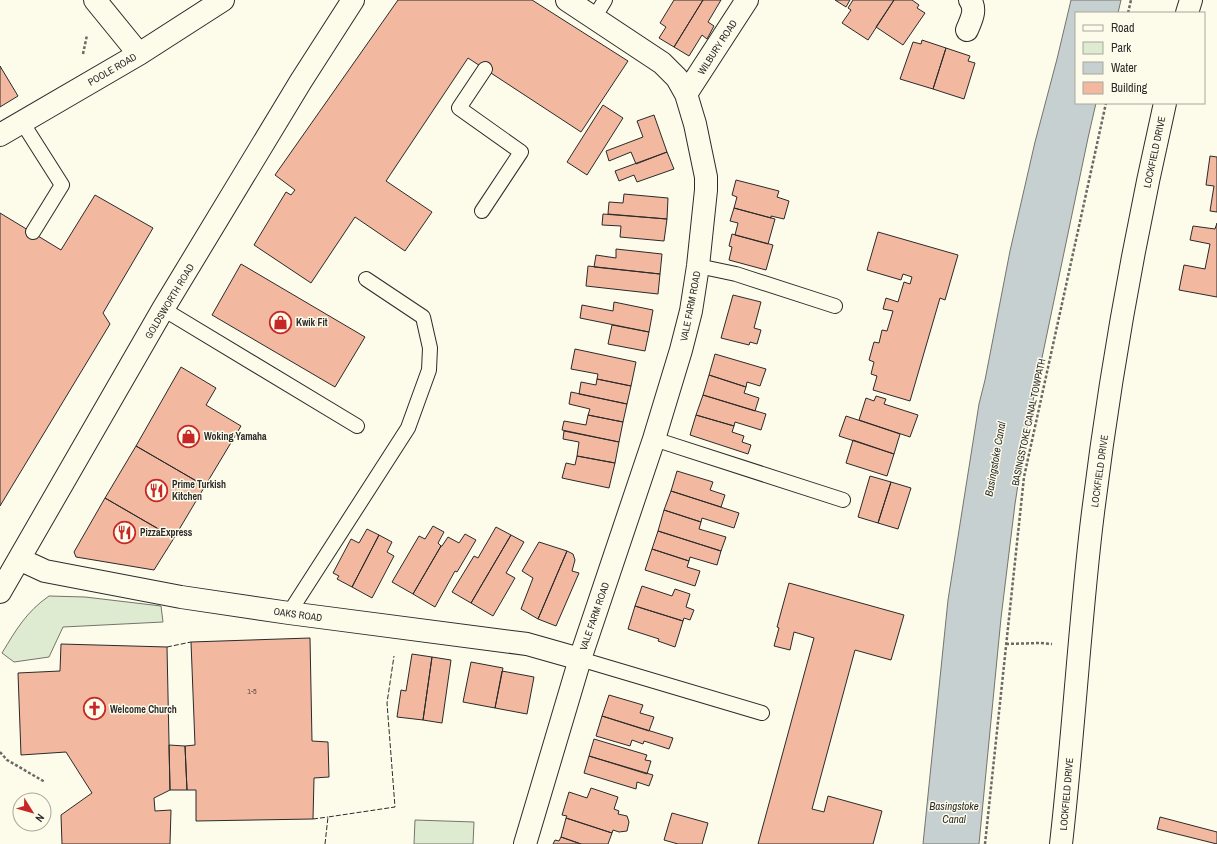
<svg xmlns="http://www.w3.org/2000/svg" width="1217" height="844" viewBox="0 0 1217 844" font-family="'Archivo Narrow',sans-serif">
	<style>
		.green { fill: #deebd1; stroke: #74746e }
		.water { fill: #c7d0d0; stroke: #74746e }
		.building { fill: #f2b8a0; stroke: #2b2b2b }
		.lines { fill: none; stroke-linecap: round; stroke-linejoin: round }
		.lane-casing { stroke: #2b2b2b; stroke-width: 16 }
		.street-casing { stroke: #2b2b2b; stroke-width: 24 }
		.primary-casing { stroke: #2b2b2b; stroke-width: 24 }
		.path { stroke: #6a6964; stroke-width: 2.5; stroke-dasharray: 3 2; stroke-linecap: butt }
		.lane { stroke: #fdfbea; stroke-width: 14 }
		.street { stroke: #fdfbea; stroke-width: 22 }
		.primary { stroke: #fdfbea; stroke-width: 22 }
		.fence { stroke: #2b2b2b; stroke-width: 1; stroke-dasharray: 5 2; stroke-linecap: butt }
		.labels { text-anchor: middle; stroke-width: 3; stroke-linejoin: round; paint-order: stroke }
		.number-label { font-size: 8px; fill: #5d4e48 }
		.street-label { font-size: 10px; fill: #2b2b2b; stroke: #fdfbea }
		.poi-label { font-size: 10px; font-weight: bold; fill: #2b2b2b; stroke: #fdfbea; text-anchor: start }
		.water-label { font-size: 11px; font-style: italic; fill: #2b2b2b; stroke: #fdfbea }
	</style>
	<rect width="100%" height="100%" fill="#fdfbea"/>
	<!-- green -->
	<path class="green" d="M49 596 85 597 161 606 163 622 63 627 49 657 14 662 2 653C16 630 26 612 49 596Z
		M415 820 474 822 473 844H414Z"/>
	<!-- water -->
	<path class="water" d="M1071 0H1121L1118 13H1076V103H1096L1088 138 1025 439 1015 504 1001 618 979 844H923L948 600 979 404 985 380 1010 251 1035 142 1057 59Z"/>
	<!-- building -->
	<path class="building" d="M398 0H532L628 61 581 132 468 58 386 181 432 212 405 251 355 217 311 283 254 245 286 192 291 195 295 190 275 175Z
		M674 0H703L674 47 659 38 666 27 660 23Z
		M703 0H721L708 22 714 26 707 39 702 35 689 56 674 47Z
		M835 0H850L846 7Z
		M853 0H894L868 40 842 23 851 10 848 8Z
		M894 0H912L919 5 917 8 925 13 903 45 876 27Z
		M922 40 946 48 933 89 900 79 913 42 921 44Z
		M946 48 970 56 968 61 975 63 964 99 933 89Z
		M0 66 18 96 0 107Z
		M603 105 623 118 587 175 567 162Z
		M654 115 667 152 636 164 631 152 609 161 606 151 643 137 637 121Z
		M667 152 674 169 637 182 634 175 619 181 615 171Z
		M1210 156 1217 157V212L1210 211 1214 186 1206 185Z
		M736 180 779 191 777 197 789 201 784 219 771 216V218L734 208 737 197 732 195Z
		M624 194 668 198 667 219 608 214 609 202 623 203Z
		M95 195 153 228 103 313 110 324 0 506V213L61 250Z
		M734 208 775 219 768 244 735 235 738 223 730 221Z
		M603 214 667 219 664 241 620 237 621 226 602 225Z
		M1217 223V297L1179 290 1184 265 1205 269 1210 244 1190 240 1193 226 1215 229Z
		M878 232 958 255 945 300 940 298 910 401 873 390 877 376 871 374 874 362 869 360 874 342 879 343 882 330 887 331 893 311 883 309 886 298 898 302 904 282 910 284 912 277 903 274 901 280 867 270Z
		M732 234 773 245 766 270 729 260 732 247 729 246Z
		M616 249 662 254 660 274 594 267 596 255 616 258Z
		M241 264 365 337 335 387 212 315Z
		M588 266 660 274 658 294 586 286Z
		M733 295 761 302 754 328 761 330 757 344 750 342 749 345 721 338Z
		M614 302 653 310 649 332 580 318 582 305 613 311Z
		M612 325 649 332 645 351 608 344Z
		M575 349 636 362 631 386 597 379 598 374 571 369Z
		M715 354 766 369 760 386 747 382 746 387 709 375Z
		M181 367 216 388 206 405 241 426 205 486 136 446Z
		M709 375 746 387 744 393 759 398 755 411 703 395Z
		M597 379 631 386 627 404 579 394 581 382 596 385Z
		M571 392 627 404 623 422 588 415 590 409 569 404Z
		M703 395 766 414 761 430 735 422 734 426 696 415Z
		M876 396 886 399 884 404 918 415 910 437 859 420 866 398 874 401Z
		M588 415 623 422 619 442 562 430 564 421 586 425Z
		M696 415 734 426 732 432 744 436 742 442 751 445 748 454 690 435Z
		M846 416 900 434 894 454 839 436Z
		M564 431 619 442 615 463 577 456 579 442 563 439Z
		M853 440 894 454 887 476 846 463Z
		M136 446 205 486 174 538 105 498Z
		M577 456 615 463 609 488 562 478 566 463 575 465Z
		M677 471 713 482 710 490 725 495 721 507 671 491Z
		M870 476 891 482 878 523 858 517Z
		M891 482 911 488 898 529 878 523Z
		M671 491 739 513 734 528 702 518 701 522 664 510Z
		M105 498 174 538 154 570 76 557 74 552Z
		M664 510 701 522 699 529 726 537 721 551 658 531Z
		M433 526 444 532 438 543 441 546 413 594 392 582 419 536 425 539Z
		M496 527 511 535 471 603 452 592 474 556 478 558Z
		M367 529 379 535 352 587 337 579 339 576 333 573 351 539 359 543Z
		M658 531 721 551 717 565 690 557 689 561 652 549Z
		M465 534 476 540 457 572 455 571 435 607 413 594 441 546H442L448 537 459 543Z
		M379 535 392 542 387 552 394 556 372 598 352 587Z
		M511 535 524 542 506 573 515 578 493 616 471 603Z
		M539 542 567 551 538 619 521 609 533 578 522 571Z
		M652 549 689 561 687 567 700 571 695 586 645 570Z
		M567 551 573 554 575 560 572 571 579 573 556 626 538 619Z
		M789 583 904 615 891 660 855 650 812 809 824 812 828 796 882 811 873 844H758L814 638 794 632 790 650 774 646 779 628 777 627Z
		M642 586 672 596 675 589 690 594 686 607 694 610 690 620 684 618 683 621 635 606Z
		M635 606 683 621 675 647 658 641 659 639 628 629Z
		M310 638 312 741 328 742 329 777 314 778 313 819 196 821V790H187L185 746 195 745 191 642Z
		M61 644 167 647 170 790 154 798 155 811 171 810 170 844H62L61 815 92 793 66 752 21 755 18 673 60 671Z
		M412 654 432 657 423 720 397 717 401 690 406 691Z
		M432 657 451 660 442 723 423 720Z
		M471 662 503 668 495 708 463 702Z
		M502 671 534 677 527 714 495 708Z
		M609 695 643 705 640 713 654 717 649 731 602 716Z
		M602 716 673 738 669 749 644 741 643 744 632 740 630 746 596 736Z
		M594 739 647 755 645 760 651 761 647 774 589 756Z
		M169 745 185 746 187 790H170Z
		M589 756 653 775 649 786 637 782 636 789 584 773Z
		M591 788 618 797 614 809 619 811 618 814 627 816 629 822 627 831 619 832 613 830 612 833 566 818 567 816 562 815 569 792 587 798Z
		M672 813 708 823 702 844H678L664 840Z
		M1160 817 1217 832V844L1157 829Z
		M566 818 612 833 608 844H581L561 837Z
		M561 837 581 844H553L555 840 559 841Z"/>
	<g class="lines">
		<defs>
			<path id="lane" d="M594 18 605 0
				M22 122 62 185 33 232
				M482 211 521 152 459 108 485 69
				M698 266 736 274 835 306
				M163 309 357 426
				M654 439 843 500
				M289 613 408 428 429 370 430 348 423 317 366 279
				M580 659 762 713"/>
			<path id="street" d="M95 0 139 54
				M967 30C971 20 977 10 970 0
				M686 94 747 0
				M0 135 139 54 223 0
				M19 559 45 571 181 597 289 613 527 644 580 659
				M0 592 163 309 301 81 353 0
				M525 844 580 659 654 439 681 350 691 311 698 266 706 190V177L695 124 686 94 677 78 662 63 567 0"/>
			<path id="primary" d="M1187 13 1191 0
				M1061 844C1073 739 1079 634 1091 529 1108 386 1133 244 1165 103"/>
		</defs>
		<!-- lane casing -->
		<use href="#lane" class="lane-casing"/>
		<!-- street casing -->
		<use href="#street" class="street-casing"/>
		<!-- primary casing -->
		<use href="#primary" class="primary-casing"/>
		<!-- path -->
		<path class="path" d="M1128 13 1131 0
			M83 54 87 35
			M1006 644 1040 643 1052 644
			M0 752 7 760 45 782
			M985 844 1024 477 1106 103"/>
		<!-- lane -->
		<use href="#lane" class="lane"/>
		<!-- street -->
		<use href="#street" class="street"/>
		<!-- primary -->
		<use href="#primary" class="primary"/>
		<!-- fence -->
		<path class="fence" d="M167 647 191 642
			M313 819 328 817
			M325 844 328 817 395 807 387 703 394 656"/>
	</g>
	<!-- icons -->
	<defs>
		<symbol id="shop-ring" viewBox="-11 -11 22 22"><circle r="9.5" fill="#fdfbea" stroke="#c62828" stroke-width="1.5"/><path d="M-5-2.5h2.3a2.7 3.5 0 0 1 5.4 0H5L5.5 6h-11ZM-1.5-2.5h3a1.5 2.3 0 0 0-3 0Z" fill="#c62828"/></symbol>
		<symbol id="restaurant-ring" viewBox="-11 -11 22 22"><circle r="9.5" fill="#fdfbea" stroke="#c62828" stroke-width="1.5"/><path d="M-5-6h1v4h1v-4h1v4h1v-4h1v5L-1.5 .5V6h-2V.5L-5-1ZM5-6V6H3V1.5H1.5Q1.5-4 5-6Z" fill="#c62828"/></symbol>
		<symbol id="church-ring" viewBox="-11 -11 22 22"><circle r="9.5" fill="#fdfbea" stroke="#c62828" stroke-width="1.5"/><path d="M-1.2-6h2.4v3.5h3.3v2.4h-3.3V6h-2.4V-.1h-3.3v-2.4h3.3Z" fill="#c62828"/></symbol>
	</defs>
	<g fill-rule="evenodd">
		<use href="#shop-ring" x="268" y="310" width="25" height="25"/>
		<use href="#shop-ring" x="176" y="424" width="25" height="25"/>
		<use href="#restaurant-ring" x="144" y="478" width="25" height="25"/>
		<use href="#restaurant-ring" x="112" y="520" width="25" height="25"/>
		<use href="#church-ring" x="82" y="696" width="25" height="25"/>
	</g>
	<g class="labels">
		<!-- number labels -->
		<g class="number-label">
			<text x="252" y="694">1-5</text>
		</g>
		<!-- street labels -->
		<g class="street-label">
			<text transform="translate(717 47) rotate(-57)" y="4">WILBURY ROAD</text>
			<text transform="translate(112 69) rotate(-30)" y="4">POOLE ROAD</text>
			<text transform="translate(1154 152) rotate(-78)" y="4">LOCKFIELD DRIVE</text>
			<text transform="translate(169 301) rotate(-59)" y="4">GOLDSWORTH ROAD</text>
			<text transform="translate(690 306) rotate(-79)" y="4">VALE FARM ROAD</text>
			<text transform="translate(1028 422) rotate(-78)" y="4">BASINGSTOKE CANAL TOWPATH</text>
			<text transform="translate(1099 471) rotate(-82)" y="4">LOCKFIELD DRIVE</text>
			<text transform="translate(298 614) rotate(8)" y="4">OAKS ROAD</text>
			<text transform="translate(594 616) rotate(-71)" y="4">VALE FARM ROAD</text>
			<text transform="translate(1066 794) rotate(-85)" y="4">LOCKFIELD DRIVE</text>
		</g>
		<!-- poi labels -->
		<g class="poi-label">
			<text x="296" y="326">Kwik Fit</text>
			<text x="204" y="440">Woking Yamaha</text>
			<text x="172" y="488">Prime Turkish<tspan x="172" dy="12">Kitchen</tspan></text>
			<text x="140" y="536">PizzaExpress</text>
			<text x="110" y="713">Welcome Church</text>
		</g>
		<!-- water labels -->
		<g class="water-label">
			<text transform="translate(995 459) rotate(-80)" y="4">Basingstoke Canal</text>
			<text x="954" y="810">Basingstoke<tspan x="954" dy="13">Canal</tspan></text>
		</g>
	</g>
	<!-- legend -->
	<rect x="1075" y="12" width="130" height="92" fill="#fdfbea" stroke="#a9a89e"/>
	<rect x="1083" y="25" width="20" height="6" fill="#fdfbea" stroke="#a9a89e"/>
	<text x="1111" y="32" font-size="12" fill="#2b2b2b">Road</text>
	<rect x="1083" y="42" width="20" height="12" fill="#deebd1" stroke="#a9a89e"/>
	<text x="1111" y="52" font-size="12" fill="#2b2b2b">Park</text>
	<rect x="1083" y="62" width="20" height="12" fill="#c7d0d0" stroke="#a9a89e"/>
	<text x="1111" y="72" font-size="12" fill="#2b2b2b">Water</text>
	<rect x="1083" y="82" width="20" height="12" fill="#f2b8a0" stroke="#a9a89e"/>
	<text x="1111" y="92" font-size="12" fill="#2b2b2b">Building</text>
	<!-- north arrow -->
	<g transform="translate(32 812) rotate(127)"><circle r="19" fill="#fdfbea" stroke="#a9a89e"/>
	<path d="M0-3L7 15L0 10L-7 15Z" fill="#c62828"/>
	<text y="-6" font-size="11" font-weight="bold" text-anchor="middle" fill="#2b2b2b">N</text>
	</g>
</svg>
